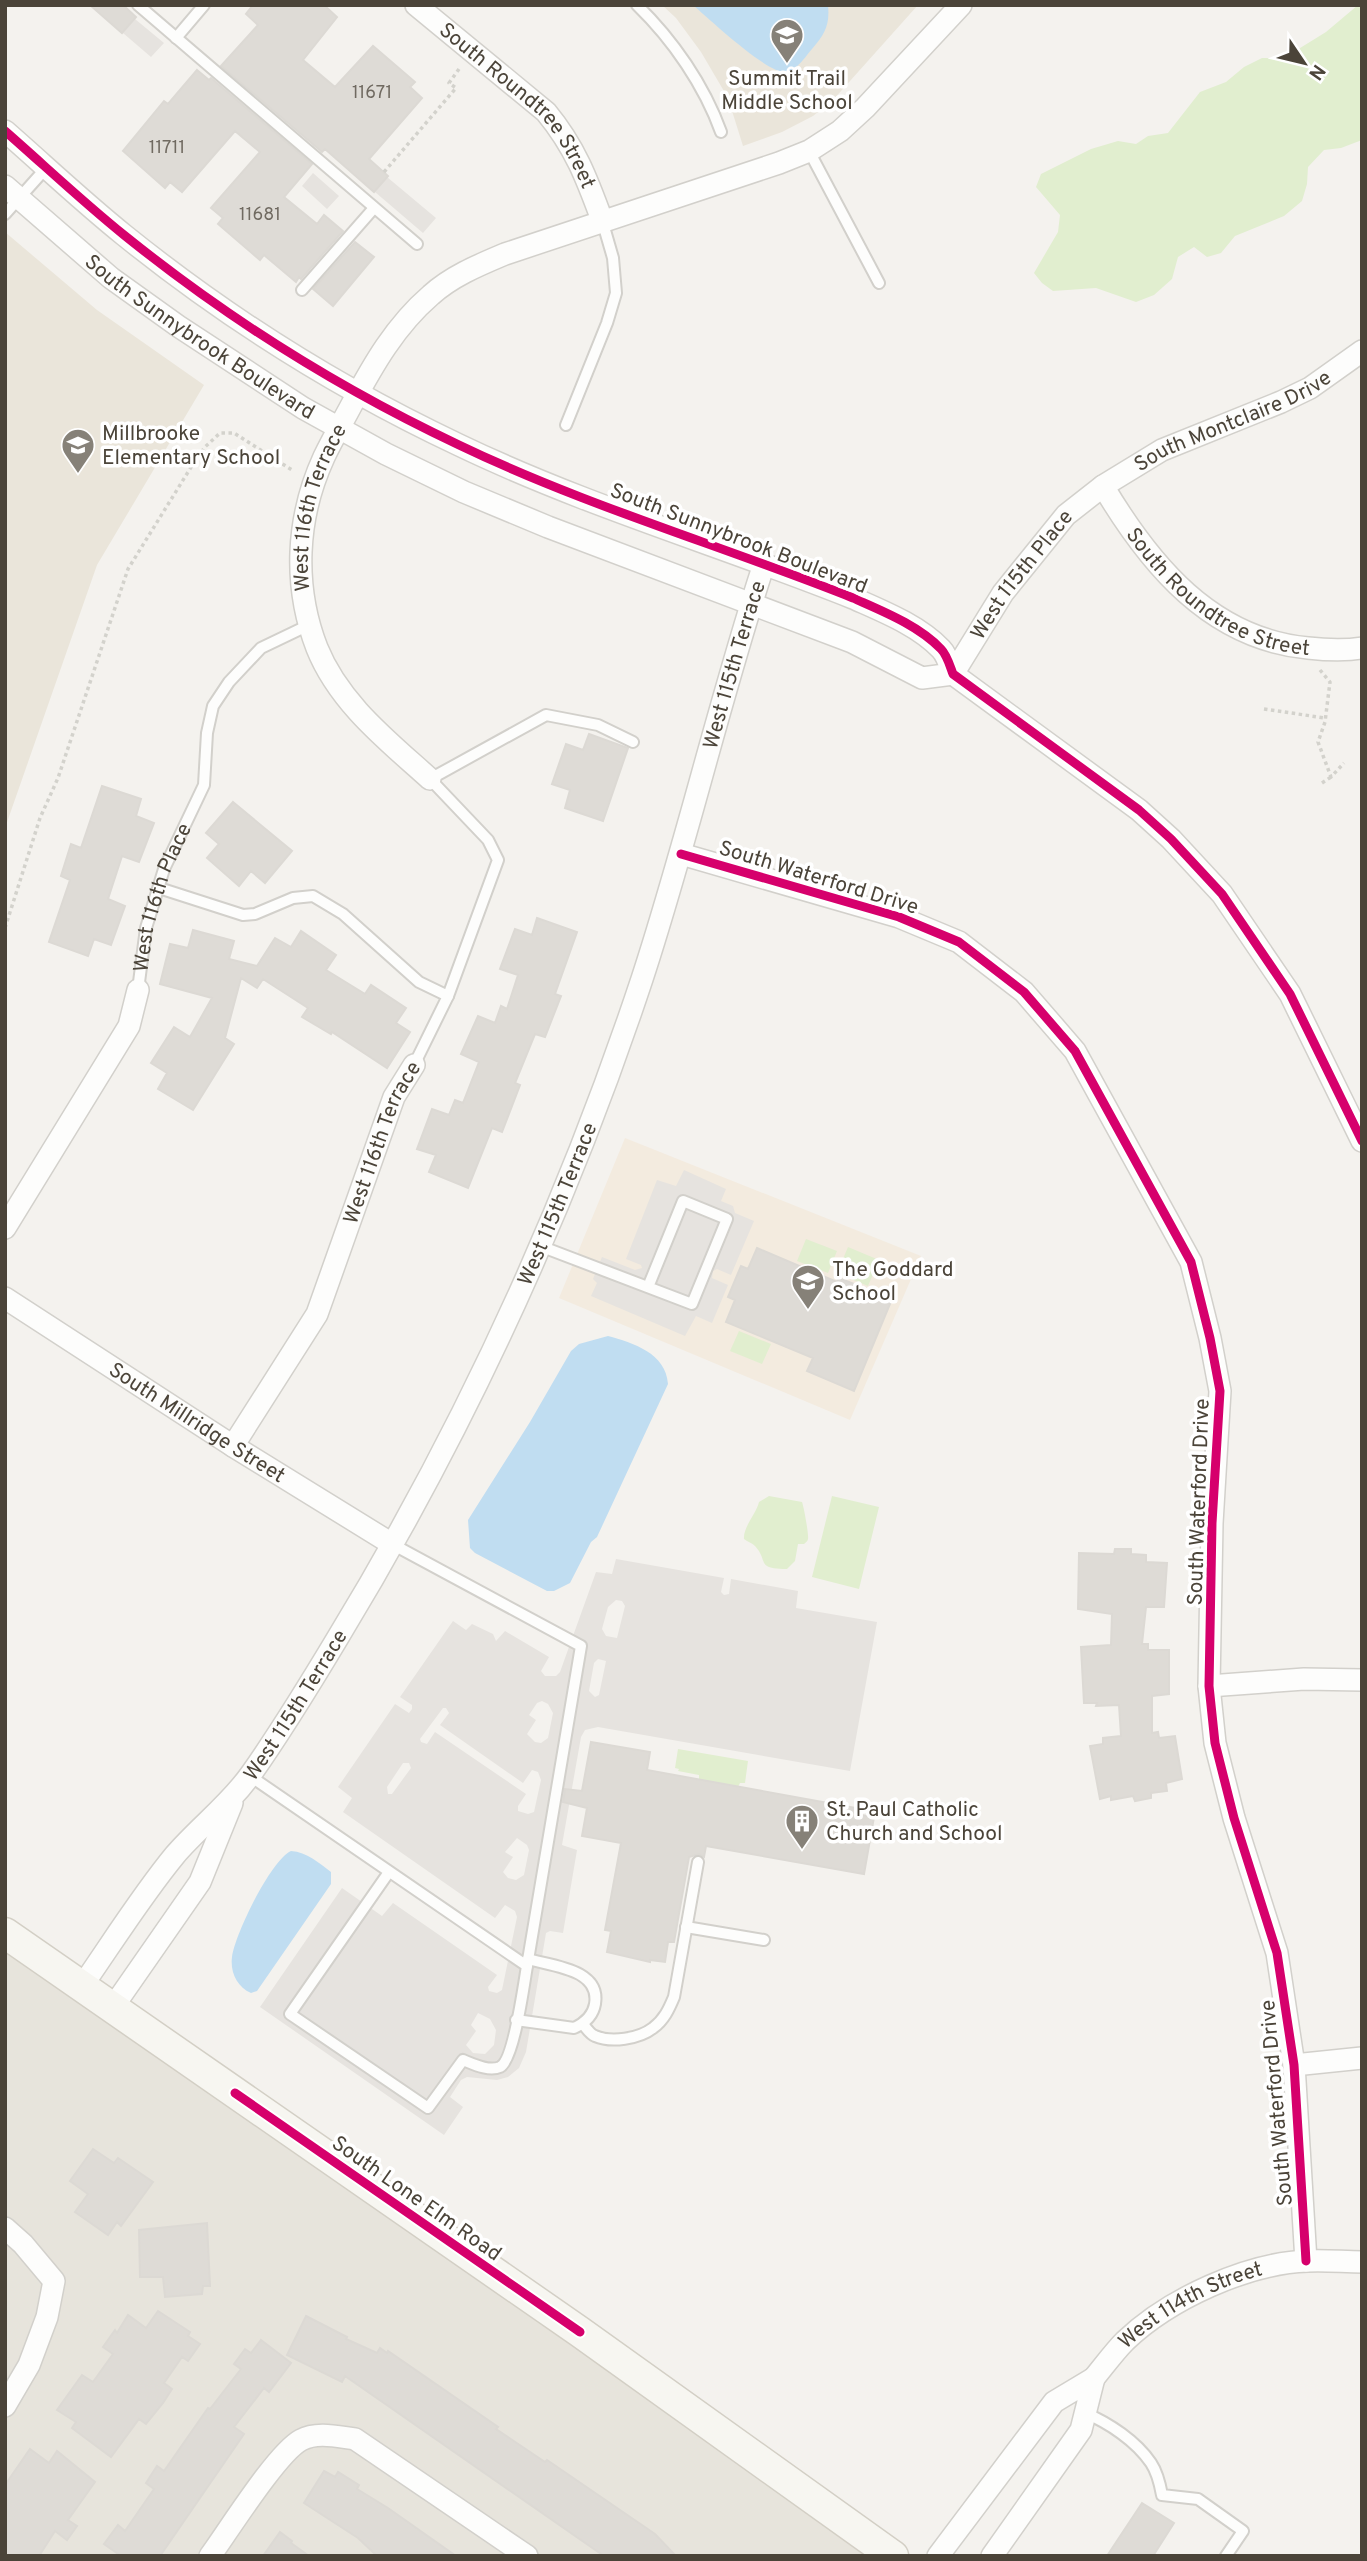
<svg xmlns="http://www.w3.org/2000/svg" width="1367" height="2561" viewBox="0 0 1367 2561" font-family="Overpass,sans-serif">
	<style>
		.residential { fill: #e7e4dc }
		.commercial { fill: #f3ebdf }
		.education { fill: #eae5da }
		.green { fill: #e1eecf }
		.parking { fill: #e6e3df; fill-rule: evenodd }
		.water { fill: #c0ddf1 }
		.building { fill: #dedbd6; stroke: #dcd9d4; stroke-width: 2 }
		.lines { fill: none; stroke-linecap: round; stroke-linejoin: round }
		.lane-casing { stroke: #d2d0cb; stroke-width: 14 }
		.street-casing { stroke: #d2d0cb; stroke-width: 24 }
		.secondary-casing { stroke: #d3cfc5; stroke-width: 33 }
		.path { stroke: #d3d2cc; stroke-width: 3.5; stroke-dasharray: 3.5 3.5; stroke-linecap: butt }
		.lane { stroke: #fdfdfc; stroke-width: 10 }
		.street { stroke: #fdfdfc; stroke-width: 21 }
		.secondary { stroke: #f7f6f1; stroke-width: 30 }
		.cycleway-casing { stroke: #fff; stroke-width: 13 }
		.cycleway { stroke: #d6006c; stroke-width: 9 }
		.labels { text-anchor: middle; stroke-width: 7; stroke-linejoin: round; paint-order: stroke }
		.number-label { font-size: 18px; fill: #706a61 }
		.poi-label { font-size: 21px; fill: #4b4439; stroke: #fff; text-anchor: start }
		.street-label { font-size: 21px; fill: #4b4439; stroke: #fff }
	</style>
	<rect width="100%" height="100%" fill="#f4f2ee"/>
	<!-- residential -->
	<path class="residential" d="M5 1937 903 2556H5Z"/>
	<!-- commercial -->
	<path class="commercial" d="M625 1138 921 1256 850 1420 559 1298Z"/>
	<!-- education -->
	<path class="education" d="M662 5H918L833 100 813 116 782 132 743 146 728 98 701 52 676 18Z
		M5 232 97 310 204 385 97 565 5 828Z"/>
	<!-- green -->
	<path class="green" d="M1358 5H1362V140L1341 148 1324 150 1308 167 1307 184 1302 201 1284 216 1235 236 1221 253 1207 257 1194 247 1178 257 1172 279 1154 295 1136 302 1096 288 1053 291 1042 283 1034 273 1058 232 1060 215 1036 187 1041 174 1091 149 1118 141 1136 144 1148 136 1168 133 1200 92 1226 82 1244 67 1262 58H1275L1292 53 1326 32Z
		M806 1239 837 1251 828 1273 797 1261Z
		M848 1247 879 1260 868 1286 837 1273Z
		M739 1331 771 1344 762 1364 730 1351Z
		M769 1496 802 1502C804 1507 809 1536 808 1539 808 1541 806 1542 804 1544H798L795 1561 787 1569C755 1569 769 1561 755 1546 752 1543 748 1542 744 1539 743 1527 756 1514 759 1502Z
		M832 1496 879 1507 859 1589 812 1577Z
		M678 1749 748 1761 745 1783H740L738 1787 699 1780V1775L678 1771 679 1769 675 1768Z"/>
	<!-- parking -->
	<path class="parking" d="M135 19 164 43 151 57 123 33Z
		M313 173 339 196 327 209 302 186Z
		M387 177 436 218 423 233 375 192Z
		M684 1170 726 1189 721 1201 733 1206 735 1213 754 1221 731 1275 717 1269 713 1271 712 1278 728 1285 712 1323 696 1316 685 1336 591 1296 597 1283 593 1279 602 1257 635 1270 642 1268 641 1265 626 1259 657 1180 676 1186Z
		M616 1559 724 1578 721 1592 724 1595 729 1594 731 1579 798 1591 796 1608 877 1622 850 1771 598 1727 585 1730 581 1737 562 1845 577 1850 563 1933 550 1931 546 1933 526 2052 519 2068 508 2077 497 2080 467 2077 461 2080 450 2097 463 2107 444 2135 260 2007 342 1888 382 1916 393 1903 497 1975 488 1987 489 1991 497 1993 502 1990 517 1917 515 1911 505 1905 495 1918 343 1812 352 1798 338 1787 395 1704 409 1713 412 1709V1705L400 1697 453 1621 466 1630 472 1624 493 1634 496 1641 505 1631 549 1657 541 1671 545 1676H556L560 1672 596 1572 612 1574ZM616 1600 622 1601 625 1606 617 1638 606 1636 602 1629 608 1607ZM598 1659 606 1661 599 1695 595 1697 589 1691 594 1663ZM542 1701 548 1704 553 1713 548 1738 541 1743 535 1742 527 1734 536 1720 529 1715 537 1703ZM443 1708H446L449 1713 440 1725 523 1783 532 1770 538 1772 541 1780 534 1812 528 1814 518 1811V1806L526 1794 435 1732 427 1744 421 1742 420 1739ZM403 1763H409L411 1768 392 1794H388L387 1787ZM517 1838 527 1845 529 1850 524 1875 516 1880 508 1878 503 1872 513 1857 505 1852ZM478 2013 490 2019 496 2030 494 2045 485 2054 473 2053 466 2045 476 2031 471 2025Z"/>
	<!-- water -->
	<path class="water" d="M693 5H828C830 25 825 34 812 49 805 57 796 72 784 72 766 72 709 19 693 5Z
		M608 1336C633 1343 666 1353 668 1384L597 1537 591 1542 570 1583 554 1591H547L475 1553 470 1548 468 1520 530 1422 571 1351 579 1344Z
		M291 1851C307 1852 319 1863 331 1872V1884L257 1991 251 1993C237 1987 230 1972 232 1957 235 1934 271 1860 291 1851Z"/>
	<!-- building -->
	<path class="building" d="M90 5H123L136 17 122 33Z
		M253 5H324L337 17 303 60 335 87 373 46 415 82 410 87 422 98 369 159 388 176 374 192 325 149 322 152 221 66 258 25 246 14Z
		M197 70 209 80 211 78 312 164 284 197 317 224 324 215 343 231 301 279 299 277 296 282 264 255 260 260 218 224 223 218 211 208 260 152 235 131 182 192 170 182 165 188 123 151 164 101 168 104Z
		M355 242 374 257 333 306 313 289Z
		M589 734 628 748 603 821 565 808 570 790 552 784 566 744 583 750Z
		M102 786 141 799 136 816 154 823 139 862 122 856 108 899 125 906 111 945 94 939 88 956 49 942 70 880 61 876 71 844 81 848Z
		M233 802 292 851 265 883 251 871 239 886 207 858 219 844 206 833Z
		M537 918 577 932 555 994 561 996 545 1037 535 1034 515 1083 520 1085 502 1132 492 1128 468 1188 429 1172 436 1155 417 1149 432 1109 449 1115 455 1100 463 1103 479 1062 461 1054 478 1016 495 1023 501 1006 507 1009 518 975 500 969 515 929 532 935Z
		M193 930 234 941 229 959 257 966 275 938 291 947 301 931 336 955 326 970 365 994 371 985 406 1008 396 1023 410 1032 387 1068 332 1032 331 1034 302 1017 308 1008 263 979 257 988 241 978 225 1038 234 1044 193 1110 158 1089 167 1073 151 1063 174 1027 190 1037 212 998 160 984 170 944 188 948Z
		M757 1248 837 1282 839 1278 892 1299 854 1391 807 1371 813 1358 726 1322 735 1300 728 1297 741 1266 748 1269Z
		M1115 1549H1131V1554L1146 1555V1562L1167 1563 1164 1607H1146L1142 1644H1148V1650H1169V1694L1152 1696V1733L1158 1732 1159 1738 1175 1736 1182 1779 1166 1783 1167 1791 1151 1793V1798L1135 1801 1133 1796 1111 1800V1796L1100 1799 1090 1746 1103 1744V1738L1121 1736 1119 1705 1096 1706 1097 1703H1084L1081 1647 1111 1645 1112 1614 1078 1609 1079 1553 1114 1554Z
		M591 1742 650 1752 647 1770 856 1808 855 1814 874 1817 864 1874 706 1846 704 1857 699 1854 689 1857 674 1942H668L665 1962 650 1960V1962L607 1952 611 1931 605 1930 621 1843 582 1836 587 1808 563 1802 565 1789 582 1791Z
		M93 2149 114 2163 118 2158 153 2182 121 2226 117 2222 108 2235 75 2212 88 2194 70 2181Z
		M207 2223 210 2286H203L202 2294 165 2297 163 2277H140L139 2230Z
		M158 2311 190 2332 188 2336 200 2344 188 2361 182 2357 164 2383 172 2389 163 2403 146 2424 139 2419 111 2457 72 2428 76 2422 57 2410 82 2375 93 2382 113 2354 103 2347 115 2330 117 2333 128 2315 146 2328Z
		M306 2316 347 2337 346 2339 377 2353 380 2348 387 2353 388 2351 498 2427 496 2429 545 2462 547 2460 655 2534 676 2556H604L345 2376 342 2382 287 2355Z
		M261 2340 291 2363 269 2392 264 2388 234 2427 244 2434 160 2556H121L104 2544 118 2525 125 2531 154 2489 146 2483 157 2466 164 2471 208 2408 210 2409 241 2369 234 2364 245 2349 251 2353Z
		M30 2449 49 2463 57 2451 95 2482 68 2520 77 2526 67 2540 55 2531 39 2556H5V2485Z
		M324 2471 335 2477 338 2472 359 2485 357 2489 388 2508 456 2556H377L358 2538 304 2503Z
		M1142 2503 1174 2523 1153 2556H1107Z
		M280 2532 292 2541 291 2543 309 2556H263Z"/>
	<g class="lines">
		<defs>
			<g id="lane">
				<path d="M138 5 417 244"/>
				<path d="M637 5C673 40 704 85 721 132"/>
				<path d="M176 38 204 5"/>
				<path d="M809 151 879 283"/>
				<path d="M5 214 47 167"/>
				<path d="M302 290 374 208"/>
				<path d="M566 425 607 323 616 293 613 258 602 220"/>
				<path d="M159 888 243 915 255 914 293 898 313 896 343 914 419 982 448 996"/>
				<path id="s1" d="M138 990 146 928 164 869 204 785 207 733 213 706 229 682 261 648 309 625"/>
				<path d="M414 1065 448 996 498 860 488 840 430 779 546 715 598 725 633 742"/>
				<path d="M540 1246 692 1304 727 1219 683 1201 648 1287"/>
				<path d="M392 1544 581 1646 527 1966"/>
				<path d="M250 1776 527 1966C524 1983 514 2060 500 2067 489 2072 473 2064 463 2060L428 2108 290 2014 389 1872"/>
				<path d="M686 1927 764 1940"/>
				<path d="M516 2020 574 2028C585 2023 593 2016 595 2004 601 1969 552 1966 528 1959"/>
				<path d="M583 2024C586 2028 590 2034 595 2036 611 2043 639 2039 653 2028 664 2020 669 2009 674 1997L698 1862"/>
				<path d="M1085 2413C1109 2423 1136 2441 1151 2463 1157 2472 1160 2484 1162 2495L1198 2499 1243 2531 1226 2556"/>
			</g>
			<g id="street">
				<path id="s2" d="M416 5 546 112C575 147 587 179 602 220"/>
				<path d="M5 131C45 166 83 202 124 235 227 318 340 389 459 445 586 506 723 546 853 598 882 611 918 625 941 649 947 655 950 666 953 674L1139 810 1171 839 1222 894 1290 994 1362 1141"/>
				<path id="s3" d="M5 186 111 278 178 326 303 408 386 454 464 492 548 527 852 642 922 678 953 674"/>
				<path id="s4" d="M1103 486C1150 565 1211 639 1308 648 1326 650 1344 651 1362 648"/>
				<path id="s5" d="M953 674 1003 593 1066 515 1103 486 1162 450 1281 402 1310 388 1362 351"/>
				<path id="s6" d="M430 779C388 741 339 703 317 648 293 586 296 518 324 457 332 440 342 423 351 406 373 365 395 326 431 295 452 276 479 265 505 254L779 163 809 151 840 131 865 108 961 5"/>
				<path d="M681 854 899 917 959 942 1024 992 1075 1051 1191 1262 1210 1338 1220 1391 1212 1523 1209 1686 1215 1743 1234 1818 1277 1953 1294 2065 1306 2261"/>
				<path d="M5 1228 129 1026 138 990"/>
				<path id="s7" d="M5 1298 233 1446 392 1544"/>
				<path id="s8" d="M233 1446 317 1314 394 1097 414 1065"/>
				<path d="M1209 1686 1304 1679 1362 1680"/>
				<path id="s9" d="M82 1986C112 1943 142 1895 175 1855 199 1827 230 1804 251 1774 282 1730 310 1684 337 1639 463 1432 566 1208 642 979 687 842 719 701 764 564"/>
				<path d="M113 2007 200 1882 232 1803"/>
				<path d="M1294 2065 1362 2058"/>
				<path d="M5 2228 23 2244 54 2281 47 2317 29 2365 5 2406"/>
				<path id="s10" d="M1094 2378C1104 2366 1114 2352 1125 2341 1169 2299 1247 2263 1308 2261 1326 2260 1344 2262 1362 2262"/>
				<path d="M210 2556C229 2530 277 2453 301 2440 317 2431 339 2437 355 2439L527 2556"/>
				<path d="M938 2556 1054 2402 1094 2378 1081 2430 992 2556"/>
			</g>
			<path id="secondary" d="M5 1933 580 2332 893 2556"/>
		</defs>
		<!-- lane casing -->
		<use href="#lane" class="lane-casing"/>
		<!-- street casing -->
		<use href="#street" class="street-casing"/>
		<!-- secondary casing -->
		<use href="#secondary" class="secondary-casing"/>
		<!-- path -->
		<path class="path" d="M384 172 456 88 449 83 459 69
			M1320 670 1330 682 1325 722 1318 742 1331 777 1344 763
			M1264 709 1325 718
			M1322 783 1331 777
			M5 928 40 818 58 778 128 569 193 464 205 447 220 433H234L292 470"/>
		<!-- lane -->
		<use href="#lane" class="lane"/>
		<!-- street -->
		<use href="#street" class="street"/>
		<!-- secondary -->
		<use href="#secondary" class="secondary"/>
		<defs>
			<path id="cycleway" d="M5 131C45 166 83 202 124 235 227 318 340 389 459 445 586 506 723 546 853 598 882 611 918 625 941 649 947 655 950 666 953 674L1139 810 1171 839 1222 894 1290 994 1362 1141
				M681 854 899 917 959 942 1024 992 1075 1051 1191 1262 1210 1338 1220 1391 1212 1523 1209 1686 1215 1743 1234 1818 1277 1953 1294 2065 1306 2261
				M235 2093 580 2332"/>
		</defs>
		<!-- cycleway casing -->
		<use href="#cycleway" class="cycleway-casing"/>
		<!-- cycleway -->
		<use href="#cycleway" class="cycleway"/>
	</g>
	<!-- icons -->
	<defs>
		<symbol id="school-pin" viewBox="-11 -11 22 30"><path d="M0 17L-7.5 6A9.5 9.5 0 1 1 7.5 6Z" fill="#868178" stroke="#fff"/><path d="M0-5L7-2L0 1L-7-2ZM-4 1L0 2.5L4 1V4Q0 6-4 4Z" fill="#fff"/></symbol>
		<symbol id="building-pin" viewBox="-11 -11 22 30"><path d="M0 17L-7.5 6A9.5 9.5 0 1 1 7.5 6Z" fill="#868178" stroke="#fff"/><path d="M-4-6H4V6H1V3H-1V6H-4ZM-2.5-4.3h1.7v1.8h-1.7ZM.8-4.3h1.7v1.8H.8ZM-2.5-1h1.7V.8h-1.7ZM.8-1h1.7V.8H.8Z" fill="#fff"/></symbol>
	</defs>
	<g fill-rule="evenodd">
		<use href="#school-pin" x="768" y="16" width="38" height="52"/>
		<use href="#school-pin" x="59" y="426" width="38" height="52"/>
		<use href="#school-pin" x="789" y="1262" width="38" height="52"/>
		<use href="#building-pin" x="783" y="1802" width="38" height="52"/>
	</g>
	<g class="labels">
		<!-- number labels -->
		<g class="number-label">
			<text x="372" y="98">11671</text>
			<text x="167" y="153">11711</text>
			<text x="260" y="220">11681</text>
		</g>
		<!-- poi labels -->
		<g class="poi-label">
			<text x="787" y="85" text-anchor="middle">Summit Trail<tspan x="787" dy="24">Middle School</tspan></text>
			<text x="102" y="440">Millbrooke<tspan x="102" dy="24">Elementary School</tspan></text>
			<text x="832" y="1276">The Goddard<tspan x="832" dy="24">School</tspan></text>
			<text x="826" y="1816">St. Paul Catholic<tspan x="826" dy="24">Church and School</tspan></text>
		</g>
		<!-- street labels -->
		<g class="street-label">
			<text dy="7" stroke="none"><textPath href="#s2" startOffset="145">South Roundtree Street</textPath></text>
			<text dy="7" stroke="none"><textPath href="#s3" startOffset="247">South Sunnybrook Boulevard</textPath></text>
			<text dy="7" stroke="none"><textPath href="#s5" startOffset="388">South Montclaire Drive</textPath></text>
			<text dy="7" stroke="none"><textPath href="#s6" startOffset="320">West 116th Terrace</textPath></text>
			<text transform="translate(739 538) rotate(21)" y="7">South Sunnybrook Boulevard</text>
			<text dy="7" stroke="none"><textPath href="#s5" startOffset="121">West 115th Place</textPath></text>
			<text dy="7" stroke="none"><textPath href="#s4" startOffset="163">South Roundtree Street</textPath></text>
			<text dy="7" stroke="none"><textPath href="#s9" startOffset="1488">West 115th Terrace</textPath></text>
			<text transform="translate(819 877) rotate(17)" y="7">South Waterford Drive</text>
			<text dy="7" stroke="none"><textPath href="#s1" startOffset="96">West 116th Place</textPath></text>
			<text dy="7" stroke="none"><textPath href="#s8" startOffset="340">West 116th Terrace</textPath></text>
			<text dy="7" stroke="none"><textPath href="#s9" startOffset="920">West 115th Terrace</textPath></text>
			<text dy="7" stroke="none"><textPath href="#s7" startOffset="229">South Millridge Street</textPath></text>
			<text transform="translate(1198 1502) rotate(-88)" y="7">South Waterford Drive</text>
			<text dy="7" stroke="none"><textPath href="#s9" startOffset="354">West 115th Terrace</textPath></text>
			<text transform="translate(1276 2103) rotate(-95)" y="7">South Waterford Drive</text>
			<text transform="translate(417 2198) rotate(35)" y="7">South Lone Elm Road</text>
			<text dy="7" stroke="none"><textPath href="#s10" startOffset="124">West 114th Street</textPath></text>
		</g>
	</g>
	<!-- border -->
	<rect width="1367" height="2561" fill="none" stroke="#4b4439" stroke-width="14"/>
	<!-- north arrow -->
	<g transform="translate(1304 63) rotate(125)" stroke="#ffffff" stroke-width="5" paint-order="stroke">
	<path d="M0-5L12 26L0 18L-12 26Z" fill="#4b4439"/>
	<text y="-10" font-size="19" font-weight="bold" text-anchor="middle" fill="#4b4439">N</text>
	</g>
</svg>
